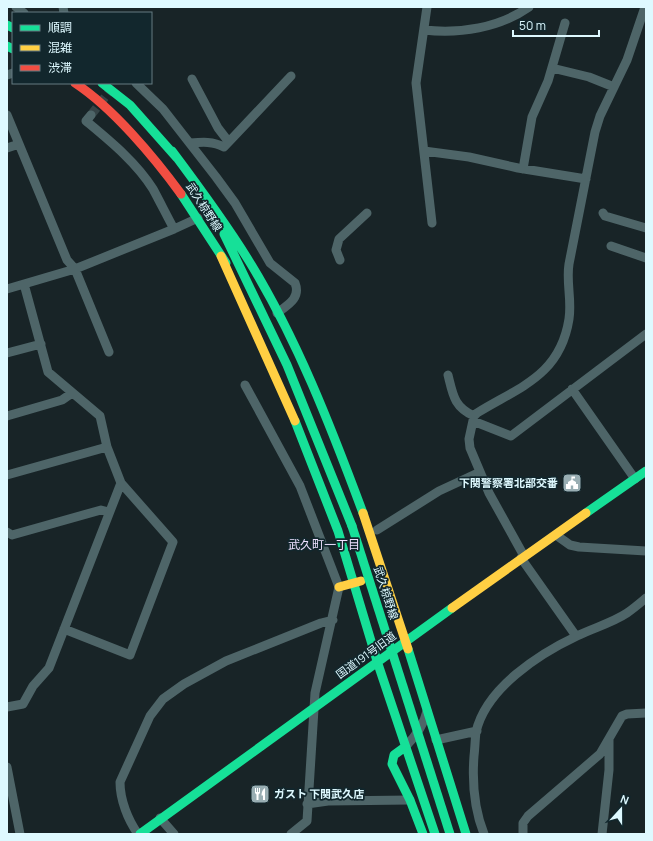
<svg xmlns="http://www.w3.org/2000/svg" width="653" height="841" viewBox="0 0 653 841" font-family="Manrope,'Noto Sans JP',sans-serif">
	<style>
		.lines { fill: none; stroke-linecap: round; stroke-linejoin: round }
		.street-tunnel { stroke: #364447; stroke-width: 9; stroke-dasharray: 9 4.5; stroke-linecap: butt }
		.street { stroke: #4e6568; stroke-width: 9 }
		.fast { stroke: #16e098; stroke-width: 9 }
		.slow { stroke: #ffcf43; stroke-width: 9 }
		.jam { stroke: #f24e42; stroke-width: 9 }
		.fast-bridge { stroke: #16e098; stroke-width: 9 }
		.labels { text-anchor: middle; stroke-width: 3.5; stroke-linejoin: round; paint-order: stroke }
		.street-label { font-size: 11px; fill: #def9ff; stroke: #12272d }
		.poi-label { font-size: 11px; font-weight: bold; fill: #def9ff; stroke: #12272d; text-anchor: end }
		.neighbourhood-label { font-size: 12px; fill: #eee0ff; stroke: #12272d }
	</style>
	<rect width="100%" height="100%" fill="#182427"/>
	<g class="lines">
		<!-- street-tunnel -->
		<path class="street-tunnel" d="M91 115 116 83"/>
		<!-- street -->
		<path class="street" d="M16 7 24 13
			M63 7 64 13
			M427 7 416 83 432 223
			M424 30C460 34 499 28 529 7
			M552 68 589 77 614 87
			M7 75 13 73
			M192 79 218 128 228 141
			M136 83 163 109 216 177 235 203 270 263 295 283C301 298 288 305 277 313
			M7 115 67 260 75 269 109 352
			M91 115 86 121C110 141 136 162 153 189 160 202 167 216 174 229
			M190 143C202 142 213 141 224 147L291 76
			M7 148 19 144
			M424 151 469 157 518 168 586 179
			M523 169 532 117 548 81 565 23
			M603 213 605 216 646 228
			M611 246 646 258
			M340 260 336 250 339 239 367 213
			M7 289 75 269 174 229 198 218
			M7 353 41 344
			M448 375C453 395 454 407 474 416
			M245 385 300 486 339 587 315 693 307 821 291 834
			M572 389 635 479
			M7 416 62 400 72 393
			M473 421 511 436 646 334
			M7 475 107 447
			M377 530 439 491 480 472
			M7 532 12 535 101 510 109 512
			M556 535 570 545 579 547 646 551
			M524 556 489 493 470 448 469 439 474 416 477 413C519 387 560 376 569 319 572 300 566 282 569 264L595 132 600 116 627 60 645 7
			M521 558 576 636
			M64 629 130 655 173 542 121 483
			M7 707 23 704 33 686 49 668 121 483 107 447 100 416 48 372 24 284
			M436 740 477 731
			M405 747C416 736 424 725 427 711
			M7 767 20 834
			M307 804 328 801 410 800
			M160 818 174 834
			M138 834C128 820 120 800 120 782L150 716 163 699 184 684 226 661 321 623 333 620
			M484 834C474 809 472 783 474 756 475 748 475 740 476 732 486 688 539 654 577 636 593 628 612 623 627 613 633 609 640 603 646 598
			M523 834V823L528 816 600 754 622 716 627 714 646 713
			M602 834 609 770V740"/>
		<!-- fast -->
		<path class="fast" d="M7 25 13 28
			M7 46 13 49
			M102 83 130 105 177 158
			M172 151C199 187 225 222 249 261 297 339 331 427 363 513
			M181 194 226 263
			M224 234 287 365 352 526
			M295 421 338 531 377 661 435 834
			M586 513 646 471
			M408 649 466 834
			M405 747 394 755 392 764 410 800 423 834
			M140 834 452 608"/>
		<!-- slow -->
		<path class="slow" d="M221 256 295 421
			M363 513 408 649
			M339 587 361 581
			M452 608 586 513"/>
		<!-- jam -->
		<path class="jam" d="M75 83C113 108 154 157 181 194"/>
		<!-- fast-bridge -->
		<path class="fast-bridge" d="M352 526 450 834"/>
	</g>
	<!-- icons -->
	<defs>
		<symbol id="civic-square" viewBox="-11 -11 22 22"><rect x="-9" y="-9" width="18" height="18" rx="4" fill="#99aeb3" stroke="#12272d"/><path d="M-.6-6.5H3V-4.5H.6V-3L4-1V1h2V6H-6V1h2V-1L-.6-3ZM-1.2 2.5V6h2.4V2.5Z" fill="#fff"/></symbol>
		<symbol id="restaurant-square" viewBox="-11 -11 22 22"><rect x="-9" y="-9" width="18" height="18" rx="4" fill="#99aeb3" stroke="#12272d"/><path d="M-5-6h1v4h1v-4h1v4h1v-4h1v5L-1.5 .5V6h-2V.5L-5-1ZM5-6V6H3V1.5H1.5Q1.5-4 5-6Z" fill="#fff"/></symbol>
	</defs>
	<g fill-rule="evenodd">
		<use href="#civic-square" x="561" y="472" width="22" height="22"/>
		<use href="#restaurant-square" x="249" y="783" width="22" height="22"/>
	</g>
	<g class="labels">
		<!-- street labels -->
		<g class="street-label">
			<text transform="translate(204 207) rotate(57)" y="4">武久椋野線</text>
			<text transform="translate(386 593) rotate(72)" y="4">武久椋野線</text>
			<text transform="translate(366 655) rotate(-36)" y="4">国道191号旧道</text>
		</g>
		<!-- poi labels -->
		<g class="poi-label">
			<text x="558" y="487">下関警察署北部交番</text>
			<text x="274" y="798" text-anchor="start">ガスト 下関武久店</text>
		</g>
		<!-- neighbourhood labels -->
		<g class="neighbourhood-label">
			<text x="324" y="549">武久町一丁目</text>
		</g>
	</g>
	<!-- border -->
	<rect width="653" height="841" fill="none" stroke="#def9ff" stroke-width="16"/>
	<!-- legend -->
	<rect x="12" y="12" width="140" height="72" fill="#12272d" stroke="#647b81"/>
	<rect x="20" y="25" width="20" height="6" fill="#16e098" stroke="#647b81"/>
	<text x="48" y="32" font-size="12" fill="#def9ff">順調</text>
	<rect x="20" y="45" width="20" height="6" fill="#ffcf43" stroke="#647b81"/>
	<text x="48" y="52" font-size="12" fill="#def9ff">混雑</text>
	<rect x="20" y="65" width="20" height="6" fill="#f24e42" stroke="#647b81"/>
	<text x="48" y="72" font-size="12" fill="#def9ff">渋滞</text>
	<!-- north arrow -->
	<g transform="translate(621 809) rotate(21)" stroke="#12272d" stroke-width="3" paint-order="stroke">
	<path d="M0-3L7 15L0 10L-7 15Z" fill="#def9ff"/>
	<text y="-6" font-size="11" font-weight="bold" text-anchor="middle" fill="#def9ff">N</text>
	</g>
	<!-- scale -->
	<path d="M513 30v6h86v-6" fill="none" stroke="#def9ff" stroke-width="2"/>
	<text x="519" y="30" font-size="12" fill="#def9ff" stroke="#12272d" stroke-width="3" paint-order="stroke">50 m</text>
</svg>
